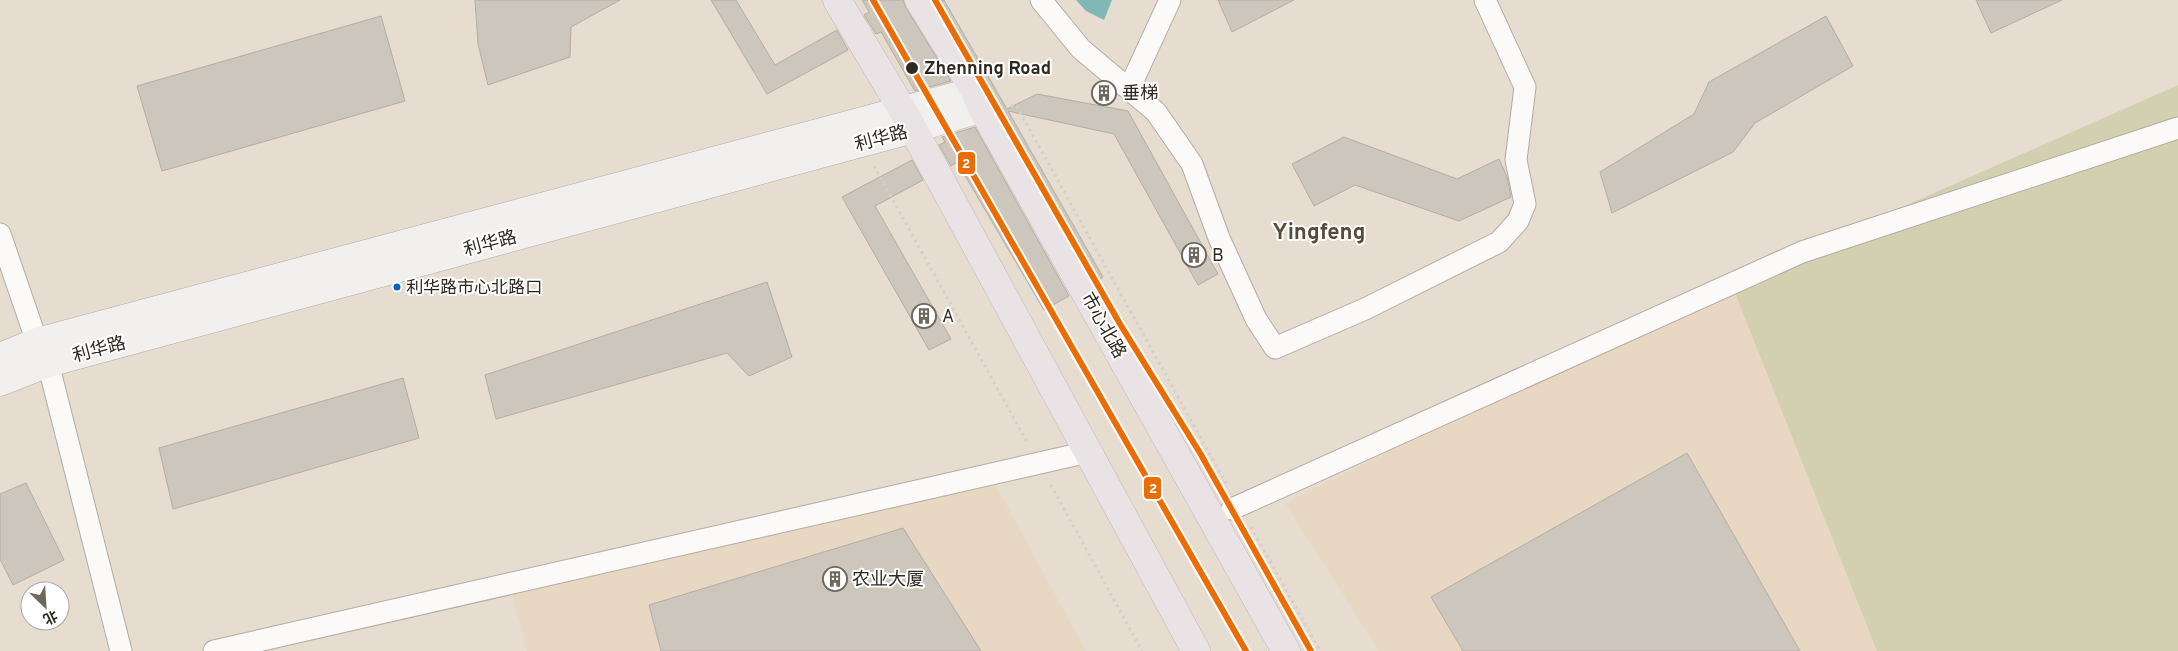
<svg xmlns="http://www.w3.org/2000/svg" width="2178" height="651" viewBox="0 0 2178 651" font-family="Overpass,'Noto Sans SC',sans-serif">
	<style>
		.built { fill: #e8d8c3 }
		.green { fill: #d2d0b1 }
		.water { fill: #7fb8b5 }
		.building { fill: #cdc6bc; stroke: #b4ada4 }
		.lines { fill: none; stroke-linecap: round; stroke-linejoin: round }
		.street-casing { stroke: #b3aba2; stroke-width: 23 }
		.secondary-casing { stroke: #b3aba2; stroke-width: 29 }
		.primary-casing { stroke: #c1bbb5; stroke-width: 29 }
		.path { stroke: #d2cfcc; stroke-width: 3; stroke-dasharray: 2.5 4; stroke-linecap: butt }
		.street { stroke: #fbfaf8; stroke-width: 21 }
		.secondary { stroke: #f2efef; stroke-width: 28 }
		.primary { stroke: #e9e3e6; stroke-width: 28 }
		.metro-1-casing { stroke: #fff; stroke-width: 10 }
		.metro-1 { stroke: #ea6c03; stroke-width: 6 }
		.stop-dot { fill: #2e2820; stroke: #fff; stroke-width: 2 }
		.bus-dot { fill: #0065bd; stroke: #fff; stroke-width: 2 }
		.labels { text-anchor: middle; stroke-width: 4; stroke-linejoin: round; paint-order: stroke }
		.bus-label { font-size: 17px; fill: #2e2820; stroke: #fff; text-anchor: start }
		.stop-label { font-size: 18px; font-weight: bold; fill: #2e2820; stroke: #fff; text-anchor: start }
		.poi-label { font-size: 18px; fill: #2e2820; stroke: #fff; text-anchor: start }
		.street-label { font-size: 18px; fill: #2e2820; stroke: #fff }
		.district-label { font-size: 22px; font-weight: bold; fill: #584a38; stroke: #fff }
		.line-badge { stroke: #fff; stroke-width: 2 }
		.badge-label { font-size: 14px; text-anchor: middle; font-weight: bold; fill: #fff }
	</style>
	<rect width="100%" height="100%" fill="#e6dcd0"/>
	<!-- built -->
	<path class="built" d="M1731 283 1877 651H1379L1285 503Z
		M993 480 1086 651H527L510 586Z"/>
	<!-- green -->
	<path class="green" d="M2178 85V651H1877L1731 283Z"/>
	<!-- water -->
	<path class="water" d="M1076 0H1112L1104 20 1086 11Z"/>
	<!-- building -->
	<path class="building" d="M475 0H620L571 27 570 57 488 85 478 44Z
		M711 0H736L775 65 837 30 848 50 767 94Z
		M862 0H903L906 8 951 81 915 91 881 32 876 34 864 15 869 12Z
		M937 0H944L1007 109 1037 94 1128 111 1218 274 1198 285 1114 134 1008 111 1103 277 1097 281 996 101 988 83Z
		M1218 0H1294L1232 32Z
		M1976 0H2062L1991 33Z
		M381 16 405 101 162 171 137 86Z
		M1826 16 1853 66 1755 123 1733 152 1612 213 1600 172 1694 114 1709 82Z
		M975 127 1069 296 1044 310 957 162 951 166 939 145 945 142 942 137Z
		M1344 137 1457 179 1499 159 1507 177 1511 197 1459 221 1355 185 1314 206 1292 164Z
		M912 160 923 180 875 206 951 339 929 350 842 197Z
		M767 282 792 357 749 376 727 353 496 419 485 375Z
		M403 378 419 438 173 509 159 448Z
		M1687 453 1800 651H1463L1431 597Z
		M26 483 64 560 13 585 0 559V494Z
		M903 528 981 651H661L649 605Z"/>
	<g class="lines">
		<defs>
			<path id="street" d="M1041 0 1081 49 1156 112 1192 164 1219 238 1256 319 1275 348 1365 309 1499 242 1518 221 1525 204 1516 160 1525 87 1485 0
				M1129 89 1170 0
				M0 234 37 342 48 363 121 651
				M1232 509 1802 252 2178 128
				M214 651 1088 452"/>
			<path id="secondary" d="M0 357 37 342 975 91
				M0 382 48 363 913 129 982 108"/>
			<path id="primary" d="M837 0 902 109 1196 651
				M919 0 975 91 982 108 1286 651"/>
		</defs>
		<!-- street casing -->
		<use href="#street" class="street-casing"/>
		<!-- secondary casing -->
		<use href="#secondary" class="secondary-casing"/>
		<!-- primary casing -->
		<use href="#primary" class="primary-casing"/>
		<!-- path -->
		<path class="path" d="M1011 106 1016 105 1228 487
			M874 166 1027 442
			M1051 485 1142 651
			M1251 527 1320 651"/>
		<!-- street -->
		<use href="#street" class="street"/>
		<!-- secondary -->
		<use href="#secondary" class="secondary"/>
		<!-- primary -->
		<use href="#primary" class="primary"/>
		<defs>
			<path id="metro-1" d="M873 0 1246 651
				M935 0 1120 324 1200 453 1311 651"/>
		</defs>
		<!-- metro-1 casing -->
		<use href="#metro-1" class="metro-1-casing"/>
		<!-- metro-1 -->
		<use href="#metro-1" class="metro-1"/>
	</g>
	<!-- icons -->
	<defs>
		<symbol id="building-ring" viewBox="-11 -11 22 22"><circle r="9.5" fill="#fff" stroke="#6e675e" stroke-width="1.5"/><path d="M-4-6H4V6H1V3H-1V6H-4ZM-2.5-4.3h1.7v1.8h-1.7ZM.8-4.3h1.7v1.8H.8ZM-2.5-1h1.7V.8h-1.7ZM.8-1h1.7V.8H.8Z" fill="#6e675e"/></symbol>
	</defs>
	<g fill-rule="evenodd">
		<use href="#building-ring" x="1090" y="79" width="28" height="28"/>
		<use href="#building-ring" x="1180" y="241" width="28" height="28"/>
		<use href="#building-ring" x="910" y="302" width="28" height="28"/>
		<use href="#building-ring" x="821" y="565" width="28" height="28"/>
	</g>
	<!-- markers -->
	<circle class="stop-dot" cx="912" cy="68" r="7"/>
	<circle class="bus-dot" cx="397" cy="287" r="4.5"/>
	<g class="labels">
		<!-- bus labels -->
		<g class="bus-label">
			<text x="406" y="293">利华路市心北路口</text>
		</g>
		<!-- stop labels -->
		<g class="stop-label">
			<text x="924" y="74">Zhenning Road</text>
		</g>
		<!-- poi labels -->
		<g class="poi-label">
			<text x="1122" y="99">垂梯</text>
			<text x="1212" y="261">B</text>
			<text x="942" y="322">A</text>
			<text x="852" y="585">农业大厦</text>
		</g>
		<!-- street labels -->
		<g class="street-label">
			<text transform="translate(881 138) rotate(-15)" y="6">利华路</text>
			<text transform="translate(490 243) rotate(-15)" y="6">利华路</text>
			<text transform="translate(1104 325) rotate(61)" y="6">市心北路</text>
			<text transform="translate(99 349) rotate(-15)" y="6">利华路</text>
		</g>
		<!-- district labels -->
		<g class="district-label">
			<text x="1319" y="239">Yingfeng</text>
		</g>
	</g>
	<g class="line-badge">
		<rect x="957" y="151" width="19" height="24" rx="5" fill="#ea6c03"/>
		<rect x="1143" y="476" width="19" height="24" rx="5" fill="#ea6c03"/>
	</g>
	<g class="badge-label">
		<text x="966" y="168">2</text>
		<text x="1153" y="493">2</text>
	</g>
	<!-- north arrow -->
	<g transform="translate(45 606) rotate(155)"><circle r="24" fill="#ffffff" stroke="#aba9a6"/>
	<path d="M0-4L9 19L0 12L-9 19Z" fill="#6e675e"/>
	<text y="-8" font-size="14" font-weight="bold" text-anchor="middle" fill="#2e2820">北</text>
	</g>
</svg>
